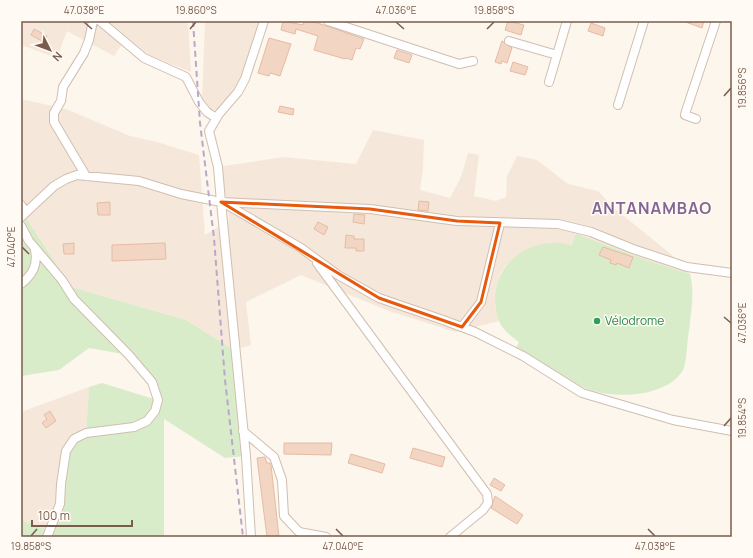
<svg xmlns="http://www.w3.org/2000/svg" width="753" height="558" viewBox="0 0 753 558" font-family="Manrope,sans-serif">
	<style>
		.residential { fill: #f5e8da }
		.green { fill: #d8ecc9 }
		.building { fill: #f3d5c3; stroke: #e6bba3 }
		.lines { fill: none; stroke-linecap: round; stroke-linejoin: round }
		.minor-casing { stroke: #d1beb0; stroke-width: 10 }
		.minor { stroke: #fff; stroke-width: 8 }
		.rail { stroke: #b9a8c9; stroke-width: 2; stroke-dasharray: 6 4; stroke-linecap: butt }
		.marked { fill: none; stroke: #e8590c; stroke-width: 3; stroke-linejoin: round }
		.ticks { fill: none; stroke: #7a5c4d; stroke-width: 1.5 }
		.leisure-dot { fill: #2e9e5b; stroke: #fffaf3; stroke-width: 1.5 }
		.labels { text-anchor: middle; stroke-width: 3; stroke-linejoin: round; paint-order: stroke }
		.leisure-label { font-size: 12px; fill: #27864d; stroke: #fffaf3; text-anchor: start }
		.district-label { font-size: 16px; font-weight: bold; letter-spacing: 1px; fill: #846695; stroke: #fffaf3 }
		.neatline { fill: none; stroke: #7a5c4d; stroke-width: 1.5 }
		.ticks-label { font-size: 10px; text-anchor: middle; fill: #7a5c4d }
	</style>
	<rect width="100%" height="100%" fill="#fdf6ec"/>
	<!-- residential -->
	<path class="residential" d="M21 21H91L122 44 114 56 67 31 57 58 24 46 21 50Z
		M107 21H188L191 72 149 55Z
		M205 21H259L241 79 218 110H208L202 100Z
		M21 99 66 109 130 136 157 142 199 155 205 235 229 220 223 181 218 167 283 157 356 164 373 130 424 140 423 169 420 190 450 198 461 177 468 153 479 155 474 196 496 201 506 197 507 176 517 156 537 160 568 184 598 191 614 208 672 255 690 274 646 260 563 243 507 264 501 272 496 287 495 306 499 321 455 332 389 311 301 275 246 302 251 345 234 350 186 320 71 287 21 210Z
		M89 387 86 433 49 532 21 520V412Z"/>
	<!-- green -->
	<path class="green" d="M21 210 71 287 186 320 234 350 246 456 225 458 164 419V537H21V520L49 531 56 518 66 451 86 433 89 387 102 383 157 400 152 382 129 355 89 348 59 370 21 376Z
		M576 234 646 260 690 274C695 294 691 310 689 331 687 340 687 363 683 370 667 397 617 399 590 390 582 387 573 383 565 379V377L516 348 519 342C513 338 507 333 503 328 497 320 496 310 495 301 494 260 534 235 572 245Z"/>
	<!-- building -->
	<path class="building" d="M283 21 303 25 304 21H312L364 39 360 49 356 48 352 60 346 58 345 59 314 50 318 36 296 29 295 34 281 30Z
		M508 21 524 25 521 35 505 30Z
		M683 21H704L702 28Z
		M591 23 605 28 603 36 588 31Z
		M34 29 47 36 44 42 31 35Z
		M269 38 291 44 280 76 270 73 269 76 258 73Z
		M502 41 512 48 507 63 502 61 501 64 495 62Z
		M397 50 412 55 409 63 394 58Z
		M513 62 528 67 525 75 510 71Z
		M280 106 294 109 293 115 278 112Z
		M419 201 429 202 428 211 418 210Z
		M110 202V215H98L97 203Z
		M354 214 365 215 364 224 353 222Z
		M318 222 328 227 324 235 314 229Z
		M346 235 354 236V239H364V251H356V248H345Z
		M74 243V254H64L63 244Z
		M165 243 166 259 112 261V245Z
		M603 247 633 257 629 268 617 263 616 265 610 263 611 260 599 255Z
		M50 411 56 421 46 428 42 423 47 419 44 415Z
		M284 443H332L331 455 284 454Z
		M413 448 445 457 442 467 410 458Z
		M351 454 385 464 382 473 348 463Z
		M265 457 267 463H270L271 465 279 537H267L257 458Z
		M494 478 505 485 501 491 490 485Z
		M495 496 523 515 517 524 491 508Z"/>
	<g class="lines">
		<defs>
			<path id="minor" d="M100 21 144 58 186 77 199 102 207 112 216 118
				M328 21 459 64 473 61
				M509 41 557 55
				M549 82 567 21
				M618 105 644 21
				M696 119 685 115 686 111 716 21
				M86 176 54 122V113L61 101 63 87 84 53 89 40 93 21
				M224 203 301 248 338 275 379 298 443 320 475 332 523 356 582 393 673 420 732 431
				M21 205 26 212
				M21 217 54 186 66 179 77 175 97 177 139 181 181 194 221 202 370 209 457 221 558 224 591 232 633 249 687 267 732 273
				M21 226 29 241 62 280 74 299 129 355 152 382 158 400 155 411 147 421 134 427 86 433 74 439 66 451 61 484 60 504 47 537
				M317 263 487 494 488 503 483 510 450 537
				M21 284C33 274 38 265 35 250
				M462 327 481 302 500 223
				M243 431 274 457 282 480 284 516 299 532 326 537
				M251 537 246 456 221 202 218 167 209 131 219 114 238 92 245 79 264 21"/>
		</defs>
		<!-- minor casing -->
		<use href="#minor" class="minor-casing"/>
		<!-- minor -->
		<use href="#minor" class="minor"/>
		<!-- rail -->
		<path class="rail" d="M193 21 200 123 214 238 225 380 243 537"/>
	</g>
	<!-- marked area -->
	<path class="marked" d="M221 202 370 209 457 221 500 223 481 302 462 327 379 298Z"/>
	<!-- ticks -->
	<path class="ticks" d="M84 22 92 29M396 22 404 29M190 29 196 22M487 29 494 22M724 96 731 88M22 247 29 254M724 317 731 323M724 426 731 418M336 529 343 536M648 529 655 536M31 536 37 529"/>
	<!-- markers -->
	<circle class="leisure-dot" cx="597" cy="321" r="4"/>
	<g class="labels">
		<!-- leisure labels -->
		<g class="leisure-label">
			<text x="605" y="325">Vélodrome</text>
		</g>
		<!-- district labels -->
		<g class="district-label">
			<text x="652" y="214">ANTANAMBAO</text>
		</g>
	</g>
	<!-- border -->
	<rect width="753" height="558" fill="none" stroke="#fffaf3" stroke-width="44"/>
	<!-- north arrow -->
	<g transform="translate(50 50) rotate(132)" stroke="#fffaf3" stroke-width="3" paint-order="stroke">
	<path d="M0-3L7 15L0 10L-7 15Z" fill="#7a5c4d"/>
	<text y="-6" font-size="11" font-weight="bold" text-anchor="middle" fill="#7a5c4d">N</text>
	</g>
	<!-- scale -->
	<path d="M32 520v6h100v-6" fill="none" stroke="#7a5c4d" stroke-width="2"/>
	<text x="38" y="520" font-size="12" fill="#7a5c4d" stroke="#fffaf3" stroke-width="3" paint-order="stroke">100 m</text>
	<rect x="22" y="22" width="709" height="514" class="neatline"/>
	<g class="ticks-label">
		<text x="84" y="14">47.038°E</text>
		<text x="196" y="14">19.860°S</text>
		<text x="396" y="14">47.036°E</text>
		<text x="494" y="14">19.858°S</text>
		<text transform="translate(742 88) rotate(-90)" y="4">19.856°S</text>
		<text transform="translate(11 247) rotate(-90)" y="4">47.040°E</text>
		<text transform="translate(742 323) rotate(-90)" y="4">47.036°E</text>
		<text transform="translate(742 418) rotate(-90)" y="4">19.854°S</text>
		<text x="31" y="550">19.858°S</text>
		<text x="343" y="550">47.040°E</text>
		<text x="655" y="550">47.038°E</text>
	</g>
</svg>
